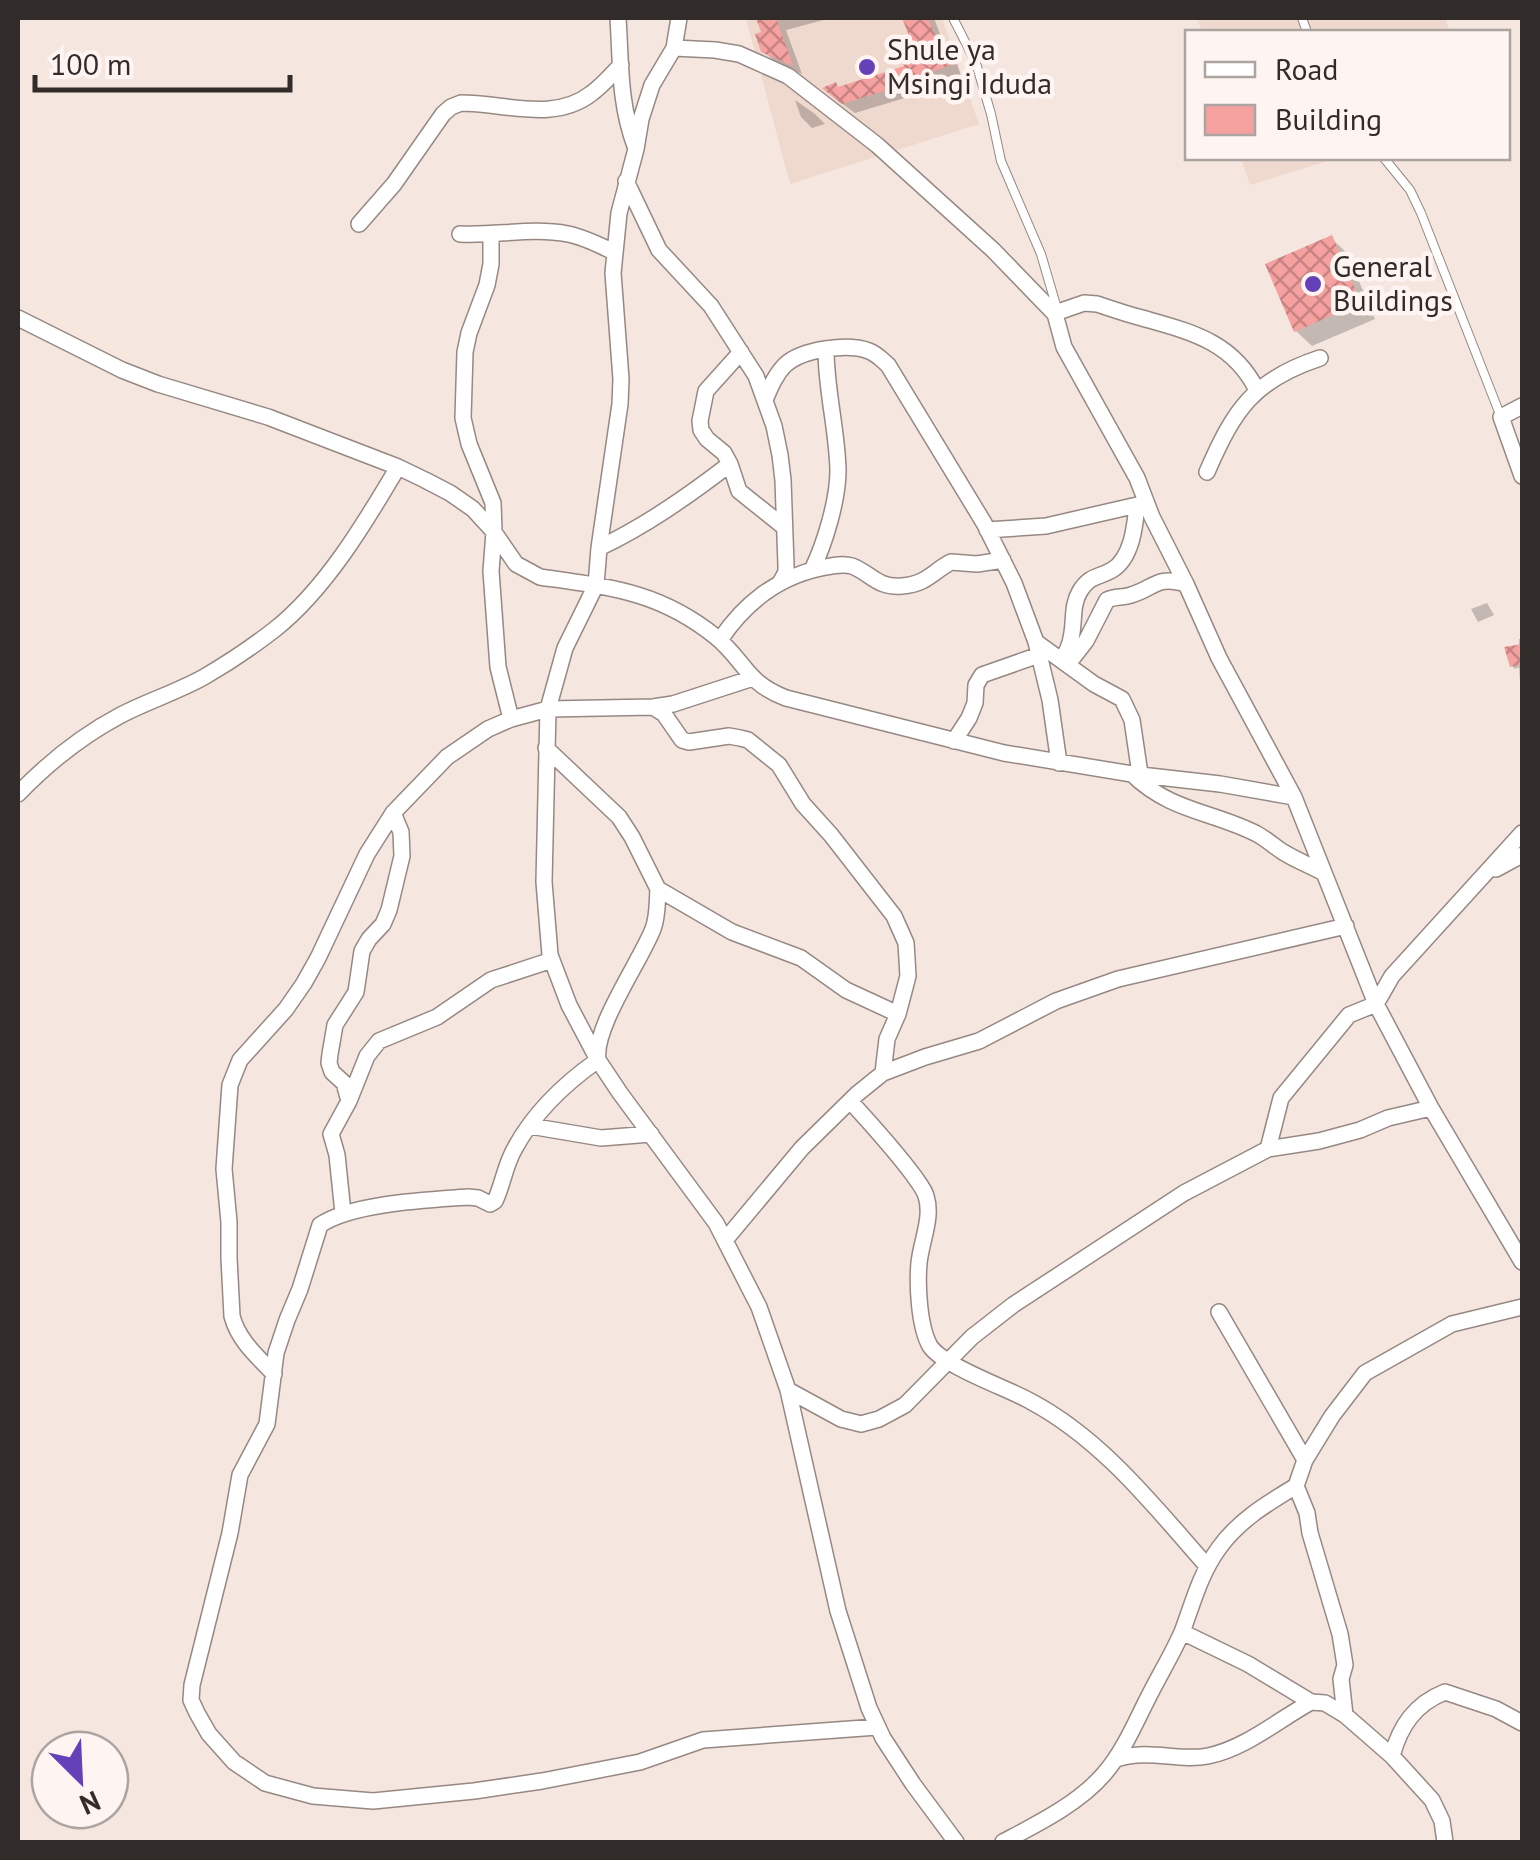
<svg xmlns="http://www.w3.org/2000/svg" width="1540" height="1860" viewBox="0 0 1540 1860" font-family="'PT Sans',sans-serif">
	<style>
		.built { fill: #efd8ce }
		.shadow { fill: #0003 }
		.building { fill: url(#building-cross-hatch) }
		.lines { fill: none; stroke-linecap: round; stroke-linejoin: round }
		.service-casing { stroke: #968883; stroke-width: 10 }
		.minor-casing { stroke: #968883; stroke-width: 18 }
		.service { stroke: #fff; stroke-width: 8 }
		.minor { stroke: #fff; stroke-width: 15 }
		.poi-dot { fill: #6541b9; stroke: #fef4f1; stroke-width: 4 }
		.labels { text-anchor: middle; stroke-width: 9; stroke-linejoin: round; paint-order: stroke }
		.poi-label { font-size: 30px; fill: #312b29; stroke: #fef4f1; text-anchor: start }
	</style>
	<defs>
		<pattern id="building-cross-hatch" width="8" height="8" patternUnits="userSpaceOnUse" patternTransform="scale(2.5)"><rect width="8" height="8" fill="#f4a1a0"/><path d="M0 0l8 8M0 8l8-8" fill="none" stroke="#c68382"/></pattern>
	</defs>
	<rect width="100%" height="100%" fill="#f5e6df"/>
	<!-- built -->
	<path class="built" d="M746 18H942L979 124 790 184Z
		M1197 18H1445L1450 32H1202Z
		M1241 158H1337L1250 185Z"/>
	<!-- shadow -->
	<path class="shadow" d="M759 18H831L786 30 802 74 775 62 763 50 764 33Z
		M905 18H934L945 48 955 58 961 76 914 92 915 95 855 113 836 99 839 89 907 68 919 54Z
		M795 100 815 114 825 124 812 128 801 117Z
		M1331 238 1347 253 1375 319 1312 346 1296 331Z
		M1487 603 1494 615 1478 622 1471 609Z
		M1519 639H1522V684L1520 682 1519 667 1515 669 1512 666 1519 647Z"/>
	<!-- building -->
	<path class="building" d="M756 18H776L793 66 761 52 755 34 761 32Z
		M902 18H928L939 45 944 43 951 65 905 81 906 84 842 104 822 88 836 82 838 87 904 66 901 58 916 53Z
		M1332 235 1361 303 1294 332 1265 264Z
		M1522 644V664L1510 667 1504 647Z"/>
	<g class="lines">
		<defs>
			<path id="service" d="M953 18 976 63 991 114 1001 161 1041 254 1058 312
				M1302 18 1307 32
				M1384 158 1410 190 1421 213 1501 417"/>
			<path id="minor" d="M618 18C621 63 619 103 635 146
				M679 18 674 48 652 85 641 119 636 149 619 213 613 273 621 379 620 404 599 548 596 585 565 648 548 709 544 882 550 955 569 1005 598 1060 620 1093 716 1223 759 1307 788 1390 838 1611 869 1708 883 1738 913 1784 956 1842
				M674 48 715 50 739 54 788 76 877 145 993 250 1055 314 1064 347 1137 478 1152 517 1186 584 1219 658 1294 797 1376 1004 1431 1108 1522 1262
				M626 181 659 250 711 306 756 376 774 426 780 455 783 480 786 565V572L780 583
				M359 224 394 184 443 114 451 107 461 103C505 103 554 123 592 93 603 85 612 74 621 65
				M460 234C496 236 532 227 568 234 584 237 599 245 614 252
				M491 235V264L487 285 469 333 465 352 463 418 469 444 493 503 494 532 491 571 498 667 511 719
				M1058 312 1084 303 1097 304C1112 309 1126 314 1142 318 1191 332 1232 341 1257 390
				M18 318 122 370 158 384 268 417 398 467 425 480 450 493 473 509 494 532 516 564 540 577C609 587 659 591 716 637 745 661 746 683 786 698L1004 753 1132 774 1220 784 1294 797
				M741 352 706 391 700 421 701 430 707 439 724 453 730 464 739 491 784 527
				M765 400C770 388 775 375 785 365 802 349 848 343 869 351 877 354 882 360 888 365L984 523 1014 583 1036 642 1050 700 1059 763
				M1522 406 1501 417 1522 476
				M1207 472C1234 410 1253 380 1320 358
				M987 530 1046 526 1146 503
				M599 548C647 525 688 496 730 464
				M812 570C825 543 838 500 838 470 837 429 826 390 826 350
				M720 640C744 604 778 577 821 568 831 566 842 563 852 566 872 574 877 588 902 586 927 584 932 572 951 562L977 564 1003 560
				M1036 642 1094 684 1122 699 1132 720 1140 774
				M1062 660C1066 653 1070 646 1071 638 1075 622 1071 606 1080 591 1090 575 1098 578 1112 570 1132 558 1135 526 1137 505
				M1068 664 1086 641 1107 600C1115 596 1123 598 1131 595 1155 588 1156 575 1186 584
				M653 707 664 714 682 740 689 742 729 736 740 738 748 740 779 765 803 804 831 835 894 916 906 943 908 976 898 1014 887 1039 883 1073
				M954 741 969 718 975 703 976 685 982 675 1039 655
				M546 748 619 817 632 837 658 889 732 932 801 958 846 990 898 1014
				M1132 774C1171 812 1212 811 1257 834 1266 839 1274 846 1283 852 1296 860 1311 866 1324 873
				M18 794C47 764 83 735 121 715 148 701 177 692 204 677 228 663 252 647 274 630 325 590 365 523 398 467
				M1496 869 1522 855
				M658 889C657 903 658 916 653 929 640 962 593 1028 598 1060 564 1084 535 1111 515 1148 505 1165 503 1184 495 1201L490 1204 478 1198 468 1197C427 1200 352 1203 320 1225L300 1289 287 1320 276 1353 267 1424 240 1475 230 1533 192 1685 191 1700 197 1713 209 1734 234 1762 265 1783 313 1796 373 1801 474 1791 542 1781 640 1762 703 1740 877 1727
				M349 1101 344 1083 332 1072 329 1063 330 1054 335 1025 356 992 362 951 369 939 383 924 389 910 402 856 401 832 393 813
				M850 1101C872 1125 894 1149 914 1176 918 1182 924 1189 926 1196 933 1217 921 1242 919 1263 917 1285 919 1327 930 1346 943 1366 1007 1388 1030 1401 1102 1439 1154 1506 1207 1566
				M530 1126 601 1138 651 1134
				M1268 1149 1281 1098 1349 1015 1376 1004 1392 976 1522 833
				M343 1213 337 1155 331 1134 349 1101 367 1056 379 1041 437 1017 491 980 552 960
				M726 1239 802 1148 857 1094 883 1073 925 1057 979 1041 1056 1001 1118 979 1346 926
				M1219 1312 1305 1460
				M274 1374C257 1356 238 1340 232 1316L229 1258V1222L224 1169 230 1085 240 1060 286 1009 304 983 318 958 367 854 393 813 447 757 488 729 511 719 548 709 653 707 673 704 753 678
				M788 1390 841 1419 861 1424 879 1419 905 1405 972 1337 1013 1305 1184 1193 1268 1149 1319 1141 1360 1130 1388 1118 1431 1108
				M1296 1486 1307 1513 1310 1533 1340 1634 1345 1665 1341 1679 1345 1715
				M1182 1632 1248 1664 1311 1702 1325 1703 1345 1715 1392 1756 1432 1800 1442 1821 1445 1842
				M1392 1756C1400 1726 1415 1704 1445 1692L1496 1709 1522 1723
				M1116 1759C1151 1748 1177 1762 1208 1756 1246 1748 1278 1720 1311 1702
				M1003 1842C1037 1824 1078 1804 1104 1774 1124 1751 1136 1721 1150 1694 1160 1674 1173 1653 1182 1632 1193 1603 1200 1574 1219 1548 1239 1520 1268 1503 1296 1486L1305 1460 1332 1416 1365 1373 1452 1324 1522 1307"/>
		</defs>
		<!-- service casing -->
		<use href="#service" class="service-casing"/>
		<!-- minor casing -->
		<use href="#minor" class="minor-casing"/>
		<!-- service -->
		<use href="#service" class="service"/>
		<!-- minor -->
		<use href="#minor" class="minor"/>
	</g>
	<!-- markers -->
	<g class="poi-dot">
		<circle cx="867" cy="67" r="10"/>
		<circle cx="1313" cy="284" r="10"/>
	</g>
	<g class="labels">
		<!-- poi labels -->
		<g class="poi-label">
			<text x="887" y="60">Shule ya<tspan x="887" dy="34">Msingi Iduda</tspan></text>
			<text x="1333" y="277">General<tspan x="1333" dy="34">Buildings</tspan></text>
		</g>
	</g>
	<!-- border -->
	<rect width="1540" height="1860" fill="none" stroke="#312b29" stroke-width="40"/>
	<!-- legend -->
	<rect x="1185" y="30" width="325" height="130" fill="#fef4f1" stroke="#aca4a1" stroke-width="2.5"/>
	<rect x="1205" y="62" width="50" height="15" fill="#ffffff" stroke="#aca4a1" stroke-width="2.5"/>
	<text x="1275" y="80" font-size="30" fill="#312b29">Road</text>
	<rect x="1205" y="105" width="50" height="30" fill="#f4a1a0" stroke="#aca4a1" stroke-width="2.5"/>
	<text x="1275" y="130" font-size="30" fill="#312b29">Building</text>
	<!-- north arrow -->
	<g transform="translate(80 1780) rotate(156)"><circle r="48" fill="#fef4f1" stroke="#aca4a1" stroke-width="2.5"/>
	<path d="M0-8L18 38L0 25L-18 38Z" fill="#6541b9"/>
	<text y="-15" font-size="28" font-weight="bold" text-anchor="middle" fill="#312b29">N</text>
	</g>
	<!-- scale -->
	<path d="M35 75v15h255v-15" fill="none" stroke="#312b29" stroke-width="5"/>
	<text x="50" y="75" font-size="30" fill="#312b29" stroke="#fef4f1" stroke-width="8" paint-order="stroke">100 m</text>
</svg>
